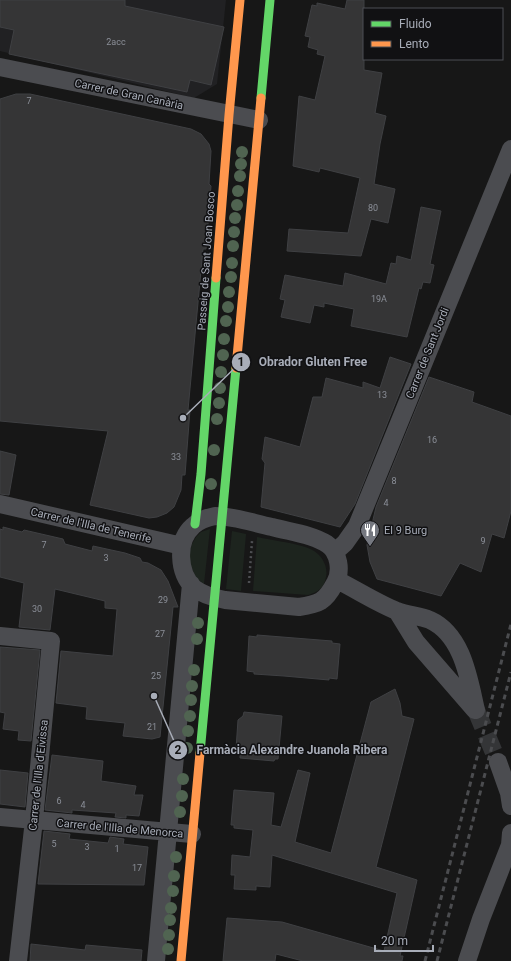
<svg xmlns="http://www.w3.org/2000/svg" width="511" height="961" viewBox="0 0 511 961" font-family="Roboto,sans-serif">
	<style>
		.built { fill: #212123 }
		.green { fill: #1d241e }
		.building { fill: #353536; stroke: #3f4043 }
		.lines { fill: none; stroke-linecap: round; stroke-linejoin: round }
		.street-tunnel { stroke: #343537; stroke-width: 18; stroke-dasharray: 18 9; stroke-linecap: butt }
		.path { stroke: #4d4e52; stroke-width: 2.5; stroke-dasharray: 2 3; stroke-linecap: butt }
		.street { stroke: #4b4c50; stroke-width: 18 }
		.fast { stroke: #63d668; stroke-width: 9 }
		.slow { stroke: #ff974d; stroke-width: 9 }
		.rail { stroke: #4b4c4f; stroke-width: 3; stroke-dasharray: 5 4; stroke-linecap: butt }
		.tree { fill: #506451 }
		.labels { text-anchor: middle; stroke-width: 3; stroke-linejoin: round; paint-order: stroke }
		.number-label { font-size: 9px; fill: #8b8f98 }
		.street-label { font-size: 11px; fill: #a8adb8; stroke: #111113 }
		.poi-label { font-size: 11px; fill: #a8adb8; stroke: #111113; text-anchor: start }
		.leader { fill: none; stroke: #a8adb8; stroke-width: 1.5 }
		.callout-dot { fill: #a8adb8; stroke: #111113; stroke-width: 1.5 }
		.mark-label { font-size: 12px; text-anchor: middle; font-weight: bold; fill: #111 }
		.callout-label { font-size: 12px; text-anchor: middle; font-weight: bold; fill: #a8adb8; stroke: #111113; stroke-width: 3; stroke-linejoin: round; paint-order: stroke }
	</style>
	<rect width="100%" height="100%" fill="#171717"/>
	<!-- built -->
	<path class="built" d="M0 0H226L217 84 194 98 0 51Z"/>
	<!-- green -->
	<path class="green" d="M210 529 204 584 196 578 188 559 192 544 196 537 201 532Z
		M232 531 246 534 241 591 226 589Z
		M257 537C270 540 304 544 314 551 323 557 328 567 326 577 324 588 318 592 308 595L253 591Z"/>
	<!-- building -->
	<path class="building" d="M0 0H125V6L224 27 211 85 190 80 187 92 9 54 14 30 0 27Z
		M347 0H364V70L382 73 375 113 386 116 380 144 374 184 395 189 388 223 371 219 361 256 287 251 289 229 348 233 360 178 320 168 319 172 293 166 299 96 315 100 325 56 317 54 318 50 308 47 310 37 305 36 312 5 317 6V3L345 9Z
		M16 94H30L191 129 201 134 209 144 211 151 209 184 211 186 206 249H203L188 410H190L185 475H182L181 490 174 507 167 513 157 517 149 518 90 505 108 431 0 421V99Z
		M421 207 441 211 430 264 434 265 430 283 423 282 421 289 419 288 407 337 351 326 354 309 324 303V307L314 305 310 323 281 317 285 300 280 299 285 275 343 286 345 273 386 284 391 263 396 264 397 256 411 260Z
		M390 357 411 364 355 504 340 527 261 507 265 463 262 459 265 437 300 447 313 397H322L326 378 363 388V382L380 388Z
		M429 377 474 392 472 402 511 416V511L504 538 492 534 481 572 460 563 441 596 377 579 370 562 367 545 376 507Z
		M0 451 16 455 9 495 0 494Z
		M3 527 22 532 24 530 63 539 65 544 92 551 93 546 125 553 140 558 142 562 148 563 161 570 168 581 178 607H173L160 737 152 739 123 736 125 723 86 719 87 707 56 703 61 651 113 656 117 609 105 608V601L55 589 50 630 19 627 24 583 0 577V529L3 530Z
		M257 635 332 641V643L340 644 337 679 329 678V680L284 676 254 674V672L247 671 249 636 257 637Z
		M0 647 40 650 31 741 18 740 19 731 3 729 5 713 0 712Z
		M395 689 400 703 402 716 414 719 376 867 417 880 400 956H403L402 961H303L276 954 275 961H223L227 918 282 922 384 951 397 893 272 855 270 887 256 886V890L234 889 235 875H231L232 855 250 857 253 830 234 828V825H231L234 790 274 793 271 825 281 827 298 770 310 773 295 842 331 853 371 702Z
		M244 712 282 716 278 759H275L274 761 240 758V754L236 749 238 720 243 716Z
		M52 755 103 761 101 781 136 786 134 795H143L139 816 126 815V818L115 817 116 813 72 810V813L45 810Z
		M0 770 28 773 25 807 0 804Z
		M44 831 70 834 69 839 108 843 110 837 124 839 123 844 148 847 144 885 38 884Z
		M31 944 85 950 86 945 142 950 141 961H30Z"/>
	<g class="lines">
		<!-- street-tunnel -->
		<path class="street-tunnel" d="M476 710 498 762"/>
		<!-- path -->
		<path class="path" d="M249 583 252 541"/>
		<!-- street -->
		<path class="street" d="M0 67 259 120
			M0 504 182 546
			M215 516C234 516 253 523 272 527 290 532 311 534 327 544 339 552 342 571 335 583 325 602 319 604 299 607L225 600C214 598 203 595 194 588 178 573 176 541 193 526 199 520 206 518 215 516Z
			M335 552 345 543 357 526 511 149
			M337 580C357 590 377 603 397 611 408 615 420 616 430 620 463 635 469 680 476 710
			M397 611 416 642 475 710
			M0 636 51 641 34 820 18 961
			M498 762 509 793 511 806
			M0 817 192 834
			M156 961 191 584
			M467 961 481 919 510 845 511 833"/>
		<!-- fast -->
		<path class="fast" d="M261 98 270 0
			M195 524 201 474 216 278
			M200 753 236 368"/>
		<!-- slow -->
		<path class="slow" d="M216 278 229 115 240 0
			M236 368 261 98
			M181 961 200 753"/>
		<!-- rail -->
		<path class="rail" d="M425 961 511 624
			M437 961 511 672"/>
	</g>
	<!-- trees -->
	<g class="tree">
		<circle cx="242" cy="152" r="6"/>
		<circle cx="241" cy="164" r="6"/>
		<circle cx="240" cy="176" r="6"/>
		<circle cx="238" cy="191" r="6"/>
		<circle cx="237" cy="205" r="6"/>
		<circle cx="235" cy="218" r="6"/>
		<circle cx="234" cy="232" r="6"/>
		<circle cx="233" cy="246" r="6"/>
		<circle cx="232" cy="263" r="6"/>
		<circle cx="231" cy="277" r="6"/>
		<circle cx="229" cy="292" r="6"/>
		<circle cx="228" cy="307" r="6"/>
		<circle cx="226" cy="321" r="6"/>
		<circle cx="224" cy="339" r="6"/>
		<circle cx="223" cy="355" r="6"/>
		<circle cx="221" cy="372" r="6"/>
		<circle cx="220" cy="388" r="6"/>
		<circle cx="219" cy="403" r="6"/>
		<circle cx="217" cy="419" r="6"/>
		<circle cx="214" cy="450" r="6"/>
		<circle cx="211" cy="484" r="6"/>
		<circle cx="198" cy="623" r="6"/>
		<circle cx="197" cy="639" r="6"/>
		<circle cx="194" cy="670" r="6"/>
		<circle cx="192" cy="686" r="6"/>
		<circle cx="191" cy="700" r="6"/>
		<circle cx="190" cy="716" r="6"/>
		<circle cx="188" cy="731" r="6"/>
		<circle cx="187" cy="748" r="6"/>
		<circle cx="183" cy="779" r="6"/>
		<circle cx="182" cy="796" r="6"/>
		<circle cx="180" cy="812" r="6"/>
		<circle cx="176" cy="857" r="6"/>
		<circle cx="174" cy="876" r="6"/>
		<circle cx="173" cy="891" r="6"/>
		<circle cx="171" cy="908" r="6"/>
		<circle cx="170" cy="920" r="6"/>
		<circle cx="169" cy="935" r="6"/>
		<circle cx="168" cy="949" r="6"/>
	</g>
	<!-- icons -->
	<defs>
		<symbol id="restaurant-pin" viewBox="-11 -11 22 30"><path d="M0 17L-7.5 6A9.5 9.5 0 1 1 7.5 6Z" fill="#757880" stroke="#111113"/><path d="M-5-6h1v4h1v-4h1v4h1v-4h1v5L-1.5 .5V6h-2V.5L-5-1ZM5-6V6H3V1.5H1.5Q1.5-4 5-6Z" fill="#fff"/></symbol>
	</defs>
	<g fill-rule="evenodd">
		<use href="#restaurant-pin" x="359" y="519" width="22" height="30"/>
	</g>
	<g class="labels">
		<!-- number labels -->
		<g class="number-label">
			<text x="116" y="45">2acc</text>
			<text x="29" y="104">7</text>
			<text x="373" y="211">80</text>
			<text x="379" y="302">19A</text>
			<text x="382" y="398">13</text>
			<text x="432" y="443">16</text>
			<text x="176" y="460">33</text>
			<text x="394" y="484">8</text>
			<text x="386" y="506">4</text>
			<text x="483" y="544">9</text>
			<text x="44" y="548">7</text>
			<text x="106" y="561">3</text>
			<text x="163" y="603">29</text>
			<text x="37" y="612">30</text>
			<text x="160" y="637">27</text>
			<text x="156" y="679">25</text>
			<text x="152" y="730">21</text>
			<text x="59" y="804">6</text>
			<text x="83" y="808">4</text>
			<text x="54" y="847">5</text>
			<text x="87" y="850">3</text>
			<text x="117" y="852">1</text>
			<text x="137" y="871">17</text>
		</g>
		<!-- street labels -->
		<g class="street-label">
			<text transform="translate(129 94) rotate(12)" y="4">Carrer de Gran Canària</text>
			<text transform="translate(206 261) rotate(-86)" y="4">Passeig de Sant Joan Bosco</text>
			<text transform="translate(427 353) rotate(-68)" y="4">Carrer de Sant Jordi</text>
			<text transform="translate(91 525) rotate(13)" y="4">Carrer de l'Illa de Tenerife</text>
			<text transform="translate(38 775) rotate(-84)" y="4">Carrer de l'Illa d'Eivissa</text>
			<text transform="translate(120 828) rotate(5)" y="4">Carrer de l'Illa de Menorca</text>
		</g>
		<!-- poi labels -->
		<g class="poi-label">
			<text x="384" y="534">El 9 Burg</text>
		</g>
	</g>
	<!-- callouts -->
	<path class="leader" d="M183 418L241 362M154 696L178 750"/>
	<g class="callout-dot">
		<circle cx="183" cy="418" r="4"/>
		<circle cx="154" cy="696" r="4"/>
		<circle cx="241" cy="362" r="10"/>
		<circle cx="178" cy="750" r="10"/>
	</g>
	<g class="mark-label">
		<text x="241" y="366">1</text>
		<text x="178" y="754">2</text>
	</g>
	<g class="callout-label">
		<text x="313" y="366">Obrador Gluten Free</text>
		<text x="292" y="754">Farmàcia Alexandre Juanola Ribera</text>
	</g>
	<!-- legend -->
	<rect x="363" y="8" width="140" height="52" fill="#111113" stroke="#4d4f55"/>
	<rect x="371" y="21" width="20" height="6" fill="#63d668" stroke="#4d4f55"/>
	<text x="399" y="28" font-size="12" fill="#a8adb8">Fluido</text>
	<rect x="371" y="41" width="20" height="6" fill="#ff974d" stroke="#4d4f55"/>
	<text x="399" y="48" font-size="12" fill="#a8adb8">Lento</text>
	<!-- scale -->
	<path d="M375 945v6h58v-6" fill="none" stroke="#a8adb8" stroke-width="2"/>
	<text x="381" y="945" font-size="12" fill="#a8adb8" stroke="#111113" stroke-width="3" paint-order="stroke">20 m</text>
</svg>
